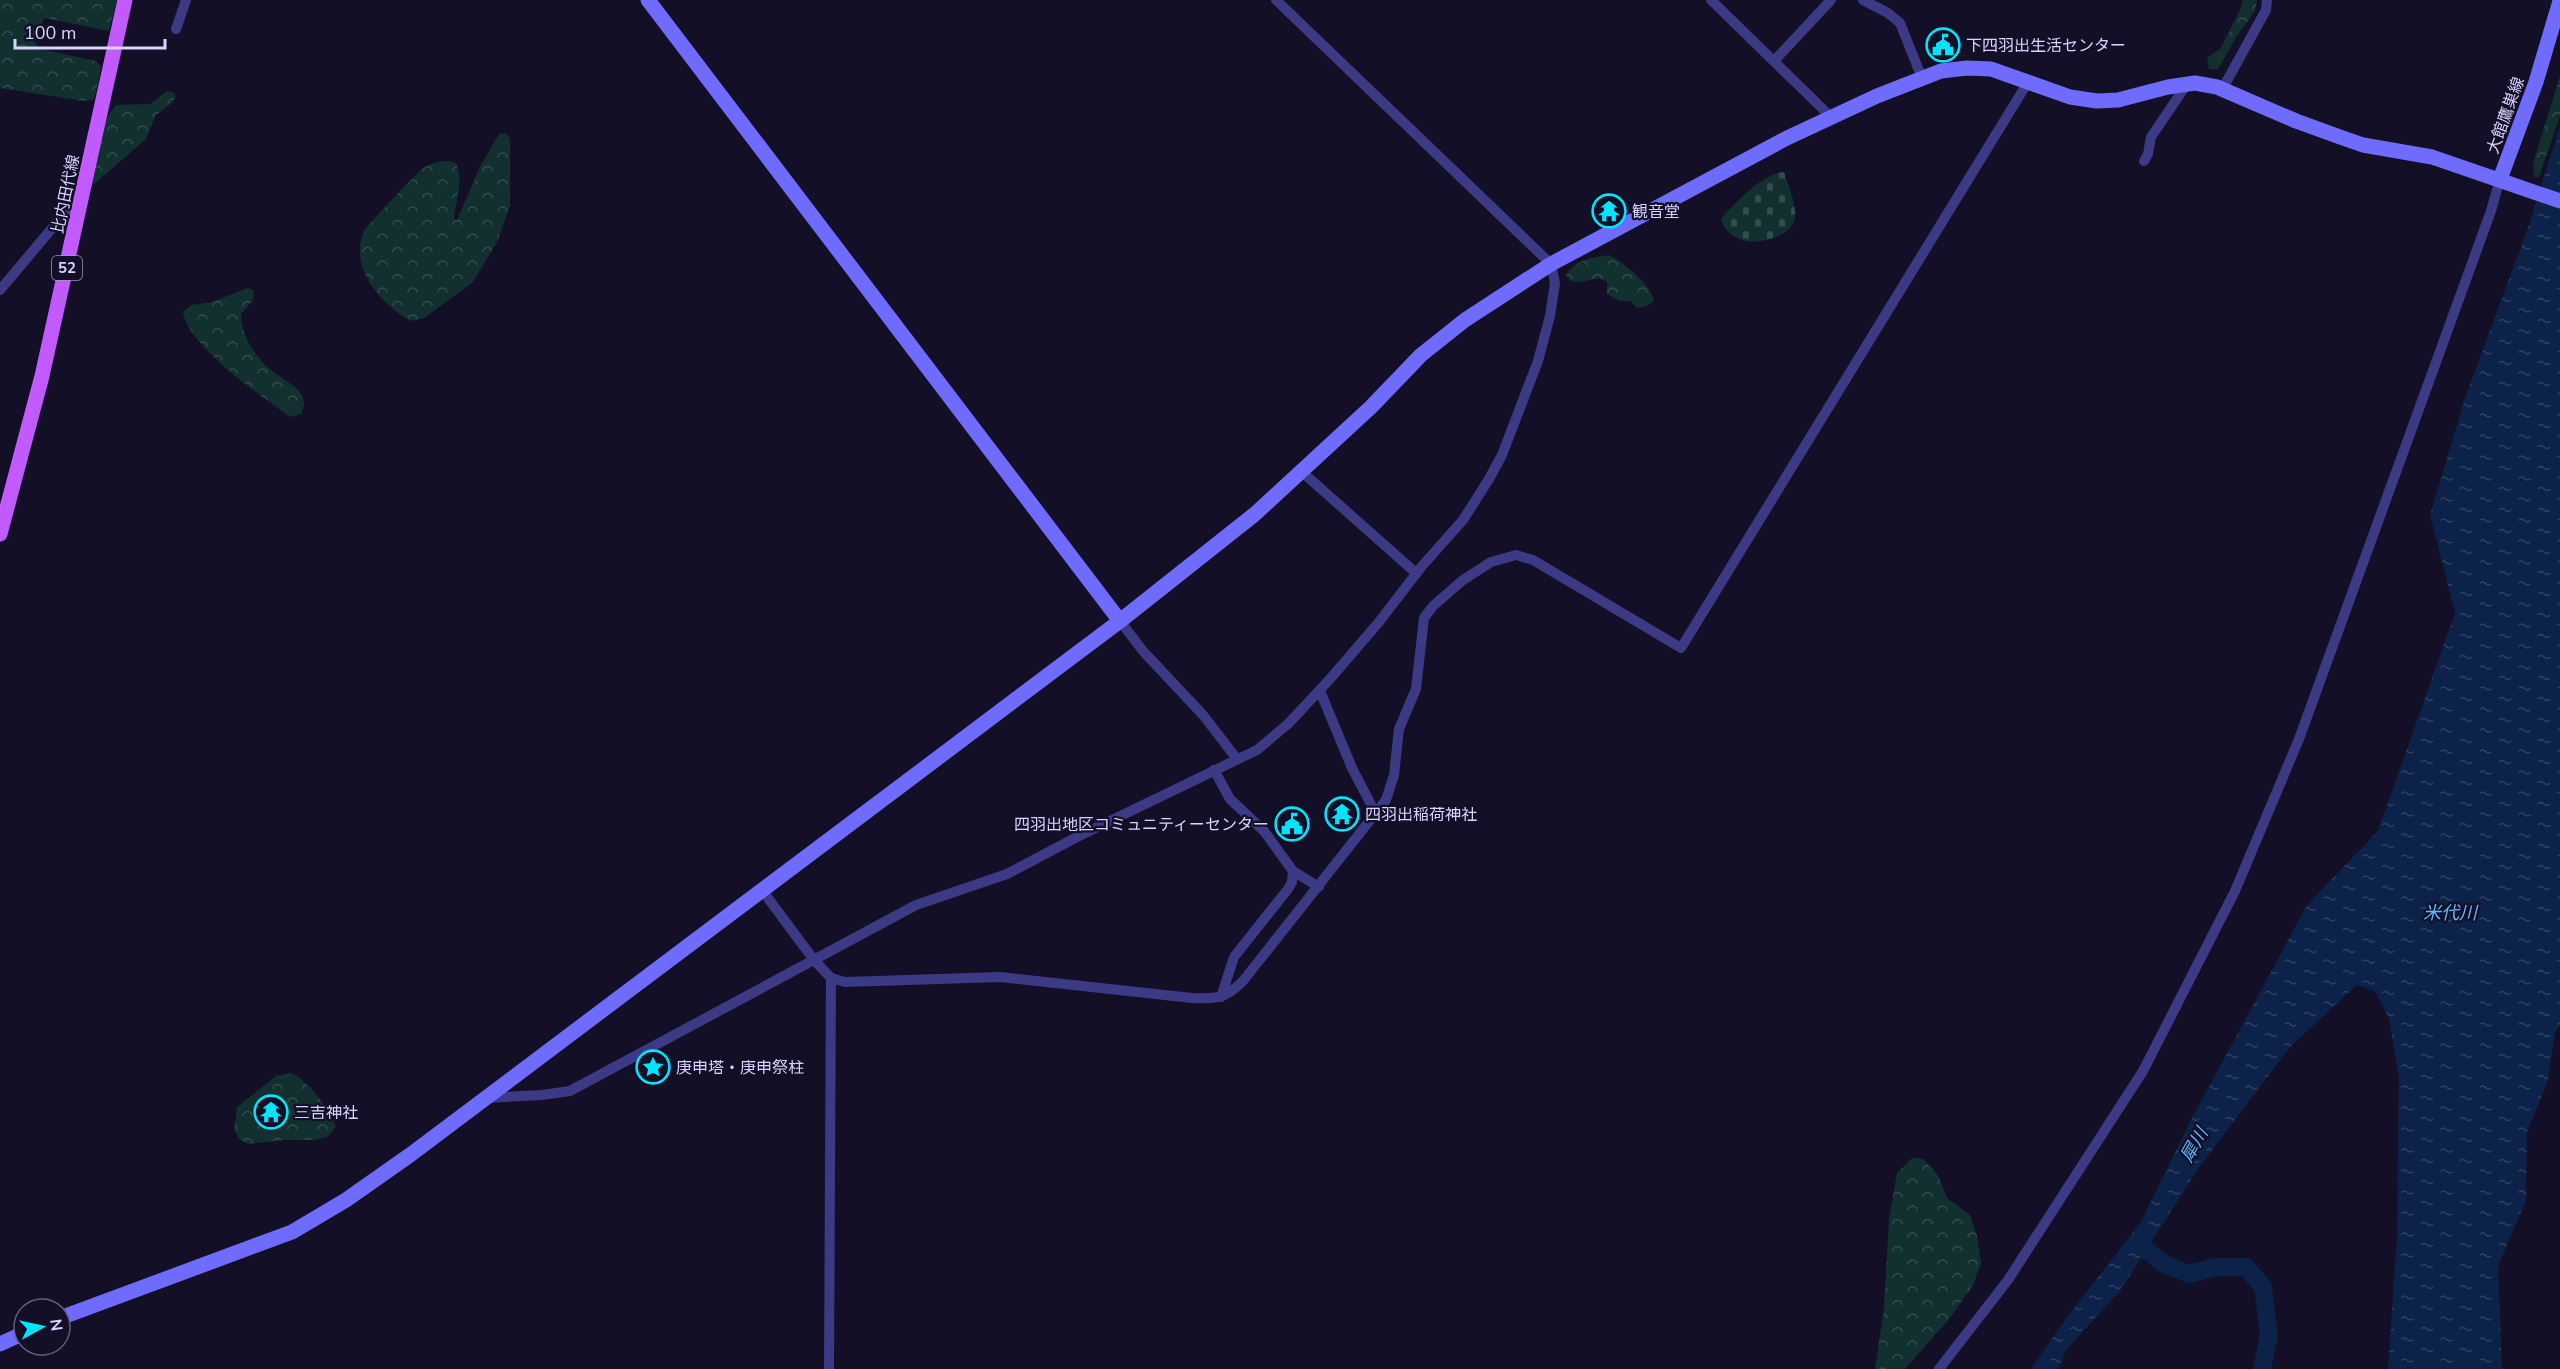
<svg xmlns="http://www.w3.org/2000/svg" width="2560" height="1369" viewBox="0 0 2560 1369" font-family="'Nunito Sans','Noto Sans JP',sans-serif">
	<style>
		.forest { fill: url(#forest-crowns) }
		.cemetery { fill: url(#cemetery-stones) }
		.water { fill: url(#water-ripples) }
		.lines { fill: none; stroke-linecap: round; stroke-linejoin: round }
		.river { stroke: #0c2248; stroke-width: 18 }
		.street { stroke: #3d3a85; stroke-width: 10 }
		.secondary { stroke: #6f6bff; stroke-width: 15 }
		.primary { stroke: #c25bff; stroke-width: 15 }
		.labels { text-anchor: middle; stroke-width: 4.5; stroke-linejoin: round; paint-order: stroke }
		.shield { fill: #130f26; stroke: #9e99be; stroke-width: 1.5 }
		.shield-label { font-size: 15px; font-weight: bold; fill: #d9d4ff }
		.poi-label { font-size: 16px; fill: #d9d4ff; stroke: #130f26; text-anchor: start }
		.street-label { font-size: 16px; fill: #d9d4ff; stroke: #130f26 }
		.water-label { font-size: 18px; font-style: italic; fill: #62b6ff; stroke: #130f26 }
	</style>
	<defs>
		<pattern id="forest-crowns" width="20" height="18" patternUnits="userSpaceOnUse" patternTransform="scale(1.5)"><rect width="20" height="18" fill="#12302f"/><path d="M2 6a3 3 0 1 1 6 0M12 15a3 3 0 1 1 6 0" fill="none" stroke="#344d4e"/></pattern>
		<pattern id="cemetery-stones" width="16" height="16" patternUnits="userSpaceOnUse" patternTransform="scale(1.5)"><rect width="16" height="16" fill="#12302f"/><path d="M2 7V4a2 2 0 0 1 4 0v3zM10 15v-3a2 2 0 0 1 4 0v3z" fill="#344d4e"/></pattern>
		<pattern id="water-ripples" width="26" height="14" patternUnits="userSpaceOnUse" patternTransform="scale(1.5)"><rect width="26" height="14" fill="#0c2248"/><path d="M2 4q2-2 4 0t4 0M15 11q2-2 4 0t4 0" fill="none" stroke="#2f4163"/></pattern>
	</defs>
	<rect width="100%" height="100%" fill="#130f26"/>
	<!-- forest -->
	<path class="forest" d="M0 0H117L109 31 44 18 35 42 40 49 96 61 101 66 96 93 93 100 83 101 0 88Z
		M2243 0H2257L2255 11 2237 36 2218 69H2209L2207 58 2220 49 2240 10Z
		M2560 76V116L2539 177H2534L2533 163Z
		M167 91 174 93 176 97 172 103 156 115 146 139 93 185 91 181 107 117 116 105 150 104Z
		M506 133 510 139V206L497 242 473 282 424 318 411 321C387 308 359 280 360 249 360 244 362 235 364 231 369 224 418 171 425 167 435 161 445 160 456 163 464 184 456 197 454 219L457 220 480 167 499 134Z
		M1609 255C1623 262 1652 285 1654 301L1647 306 1637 308 1631 301H1620L1607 294V282L1599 278 1580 282 1571 281 1566 276C1574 260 1593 257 1609 255Z
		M248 288 254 291 253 300 241 314C241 335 255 357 271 370 286 382 313 392 301 414L290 417C262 396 188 347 183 312L192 305 212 302Z
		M292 1073C312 1085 326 1105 336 1127L327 1137 313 1140H285L248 1144 239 1139 234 1129 237 1107 276 1076Z
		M1912 1158 1923 1159 1938 1175 1947 1198 1970 1215 1977 1236 1981 1264 1973 1285 1950 1318 1905 1369H1875L1884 1308 1889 1220 1897 1173Z"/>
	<!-- cemetery -->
	<path class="cemetery" d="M1784 172C1788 185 1797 205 1795 218 1793 240 1732 257 1721 219 1735 203 1763 173 1784 172Z"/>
	<!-- water -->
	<path class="water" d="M2560 126V1025L2555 1032 2548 1080 2527 1132 2526 1201 2498 1266 2502 1369H2388L2397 1236 2399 1078 2389 1018 2375 991 2357 985 2290 1047 2200 1166 2120 1291 2066 1350 2058 1369H2031L2067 1317 2141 1222 2191 1120 2307 905 2378 831 2455 613 2430 515 2465 398 2528 228Z"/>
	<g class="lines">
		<!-- river -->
		<path class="river" d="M2145 1232 2139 1244 2164 1264 2189 1274 2216 1267H2246L2263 1287 2269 1335 2262 1369"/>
		<!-- street -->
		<path class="street" d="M1711 0 1831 117
			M1863 0 1888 13 1900 23 1922 78
			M176 29 186 0
			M1774 61 1831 0
			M2223 88 2266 10 2267 0
			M2144 161 2148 154 2151 137 2187 84
			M0 290 59 220 67 212 80 211
			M1301 471 1416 573
			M1120 621 1143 651 1203 715 1237 759
			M1320 691 1352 768 1376 814
			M1214 770 1230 799 1264 831 1293 871 1319 887
			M762 890 814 960 831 978 845 982 1000 977 1192 998C1217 999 1225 999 1243 981L1386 800 1394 775 1399 729 1416 689 1424 618 1433 606 1463 580 1491 562 1516 555 1533 560 1681 648 2028 82
			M1221 997 1234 957 1288 889 1292 882 1293 871
			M486 1098 542 1095 570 1091 916 905 1007 874 1079 836 1257 750 1288 724 1330 679 1379 622 1422 566 1463 520 1489 479 1502 455 1538 361 1550 316 1555 283 1551 264 1276 0
			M829 1369 831 978
			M1939 1369 2008 1280 2143 1071 2235 891 2299 739 2491 211 2500 179"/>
		<!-- secondary -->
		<path class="secondary" d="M648 0 1120 621
			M2500 179 2536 82 2560 1
			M60 1318 292 1232 346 1200 410 1155 1120 621 1255 514 1371 407 1421 355 1465 320 1551 264 1787 138 1877 96 1941 71 1967 68 1991 69 2070 97 2097 101 2118 100 2168 87 2195 83 2217 87 2296 121 2340 137 2363 145 2432 157 2560 201
			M0 1344 24 1333"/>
		<!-- primary -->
		<path class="primary" d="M0 534 42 376 125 0"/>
	</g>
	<!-- icons -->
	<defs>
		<symbol id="civic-ring" viewBox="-11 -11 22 22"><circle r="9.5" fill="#130f26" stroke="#00e5ff" stroke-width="1.5"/><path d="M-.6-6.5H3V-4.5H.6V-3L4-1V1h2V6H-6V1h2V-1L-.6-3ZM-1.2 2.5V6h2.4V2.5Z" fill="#00e5ff"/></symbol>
		<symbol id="temple-ring" viewBox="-11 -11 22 22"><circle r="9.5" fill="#130f26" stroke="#00e5ff" stroke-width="1.5"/><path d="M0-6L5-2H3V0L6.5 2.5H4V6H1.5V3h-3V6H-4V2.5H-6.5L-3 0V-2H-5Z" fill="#00e5ff"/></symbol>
		<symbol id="sight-ring" viewBox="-11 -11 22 22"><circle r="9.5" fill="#130f26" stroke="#00e5ff" stroke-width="1.5"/><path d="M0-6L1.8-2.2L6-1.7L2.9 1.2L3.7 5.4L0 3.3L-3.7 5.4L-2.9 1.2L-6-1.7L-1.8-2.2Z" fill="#00e5ff"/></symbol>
	</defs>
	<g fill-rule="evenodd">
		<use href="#civic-ring" x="1924" y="26" width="38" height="38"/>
		<use href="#temple-ring" x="1590" y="192" width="38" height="38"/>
		<use href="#temple-ring" x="1323" y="795" width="38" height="38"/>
		<use href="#civic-ring" x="1273" y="805" width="38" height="38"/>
		<use href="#sight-ring" x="634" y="1048" width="38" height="38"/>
		<use href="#temple-ring" x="252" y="1093" width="38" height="38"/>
	</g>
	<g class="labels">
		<!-- shield labels -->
		<rect class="shield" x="52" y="256" width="30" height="24" rx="4.5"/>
		<g class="shield-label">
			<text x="67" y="273">52</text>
		</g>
		<!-- poi labels -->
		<g class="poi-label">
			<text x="1966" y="51">下四羽出生活センター</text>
			<text x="1632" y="217">観音堂</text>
			<text x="1365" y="820">四羽出稲荷神社</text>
			<text x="1269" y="830" text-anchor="end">四羽出地区コミュニティーセンター</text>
			<text x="676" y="1073">庚申塔・庚申祭柱</text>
			<text x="294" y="1118">三吉神社</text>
		</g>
		<!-- street labels -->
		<g class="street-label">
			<text transform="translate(2505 115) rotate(-70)" y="6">大館鷹巣線</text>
			<text transform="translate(65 194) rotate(-78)" y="6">比内田代線</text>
		</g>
		<!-- water labels -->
		<g class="water-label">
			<text x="2450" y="919">米代川</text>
			<text transform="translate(2194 1145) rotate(-60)" y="6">犀川</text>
		</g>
	</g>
	<!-- north arrow -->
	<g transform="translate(42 1327) rotate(82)"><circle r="28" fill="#130f26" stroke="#625e7d" stroke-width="1.5"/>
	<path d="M0-4.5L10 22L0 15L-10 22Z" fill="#00e5ff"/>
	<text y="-9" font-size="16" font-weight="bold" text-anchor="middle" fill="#d9d4ff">N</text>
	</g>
	<!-- scale -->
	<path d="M15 39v9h150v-9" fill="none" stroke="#d9d4ff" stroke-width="3"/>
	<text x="24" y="39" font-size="18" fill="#d9d4ff" stroke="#130f26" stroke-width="4.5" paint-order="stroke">100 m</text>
</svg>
